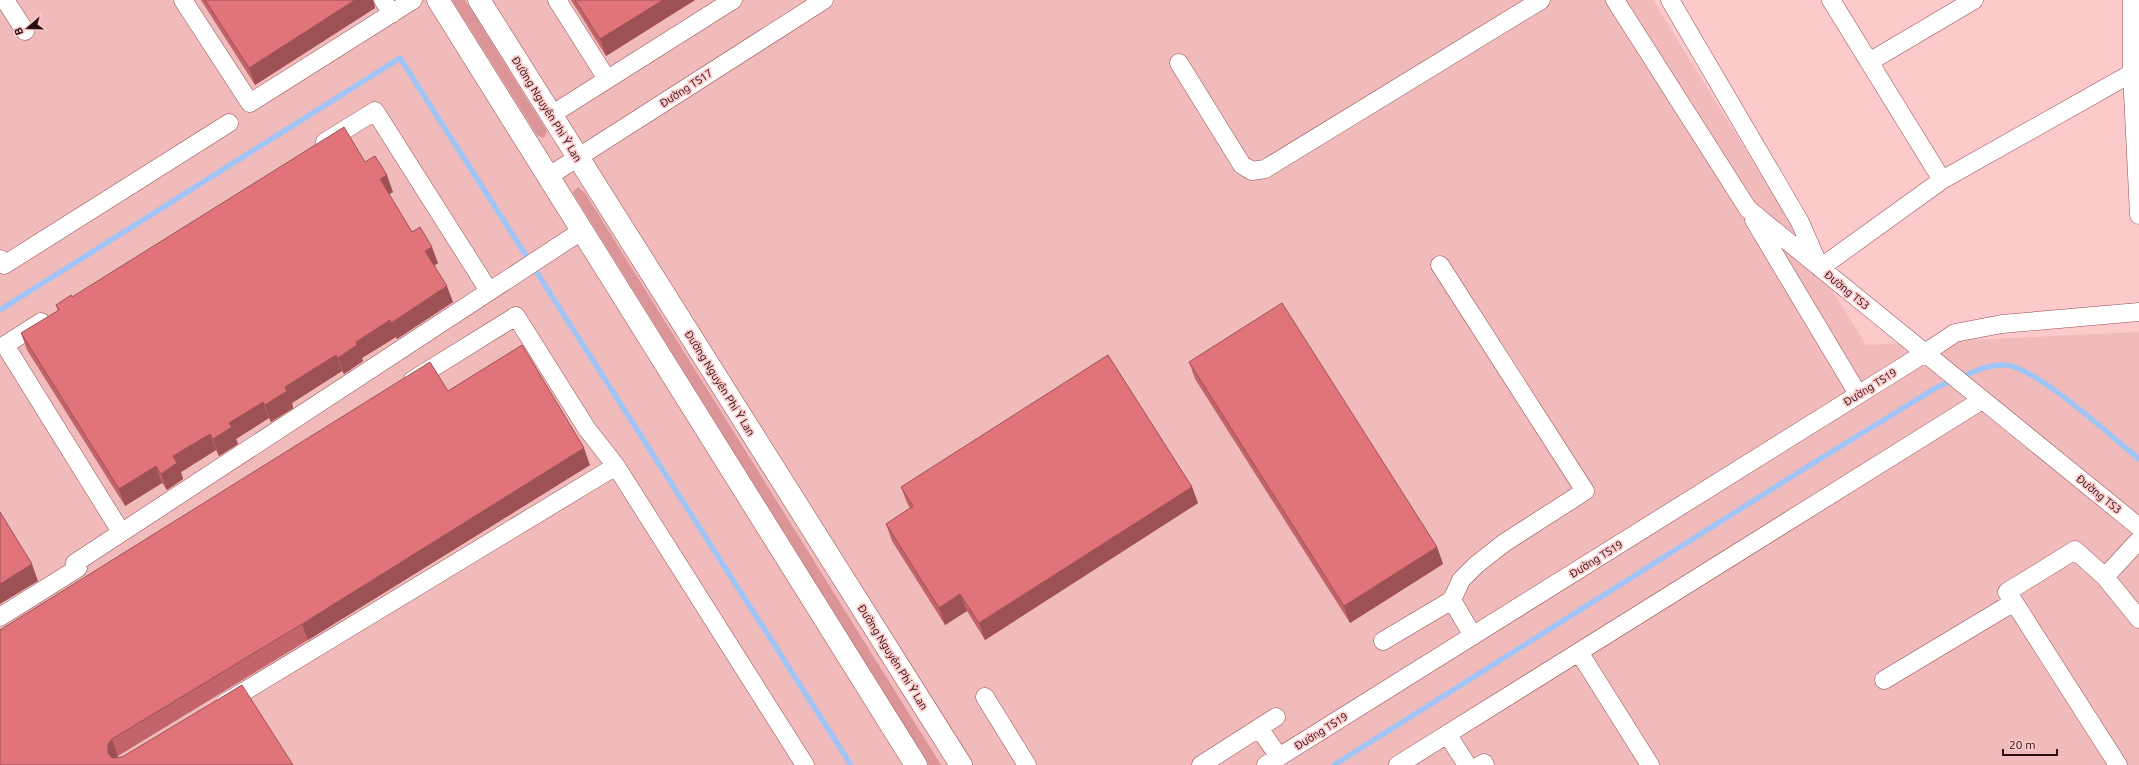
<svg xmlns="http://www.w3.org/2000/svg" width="2139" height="765" viewBox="0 0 2139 765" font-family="Ubuntu,sans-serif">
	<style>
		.built { fill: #f1bbbc }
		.green { fill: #dc9597 }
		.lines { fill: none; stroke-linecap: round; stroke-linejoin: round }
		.stream { stroke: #a1c4f7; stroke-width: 5.5 }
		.minor-casing { stroke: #944e51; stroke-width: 19 }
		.major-casing { stroke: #944e51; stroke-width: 23 }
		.minor { stroke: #fff; stroke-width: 18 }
		.major { stroke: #fff; stroke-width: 22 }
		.wall { fill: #c26469 }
		.shaded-wall { fill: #9e5155 }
		.building { fill: #e1747a; stroke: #9e5155 }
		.labels { text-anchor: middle; stroke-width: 3.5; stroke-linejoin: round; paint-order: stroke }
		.street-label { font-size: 11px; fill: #280c0e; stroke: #fccacb }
	</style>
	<rect width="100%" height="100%" fill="#fccacb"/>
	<!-- built -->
	<path class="built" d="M0 0H1653L1866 345 2139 332V765H0Z"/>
	<!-- green -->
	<path class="green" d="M452 0H465L547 131 544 138 537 135Z
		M578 187 585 193 941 765H929L576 198 573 192Z"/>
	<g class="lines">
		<!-- stream -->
		<path class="stream" d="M0 310 400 58 851 765
			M1961 377C1976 371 1989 364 2005 365 2035 366 2113 438 2139 459
			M1334 765 1815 462 1939 386 1953 381"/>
		<defs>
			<path id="minor" d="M5 0 25 31
				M183 0 250 103 413 0
				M383 0 392 14
				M557 0 607 79
				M1615 0 1748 209 2139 527
				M1670 0 1800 222 1820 268 1942 180 2132 73
				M1831 0 1942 180
				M2132 0V73L2139 215
				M1869 62 1974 0
				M1179 63 1242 165 1252 171 1265 169 1541 0
				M551 115 733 0
				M325 142 375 111 489 291
				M549 176 824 0
				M1754 220 1858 394
				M0 259 4 265 229 123
				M1440 265 1585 491 1504 543 1476 565 1461 580 1452 600
				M41 322 5 345 121 532
				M413 380 516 316 587 429 616 466 805 765
				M2105 577 2139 619
				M2014 602 2007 592 2075 550 2105 577 2139 540
				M0 617 78 568 75 563 583 230
				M1383 641 1452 600 1473 636
				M1579 652 1650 765
				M1884 680 2014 602 2118 765
				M985 697 1027 765
				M225 703 616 466
				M1259 728 1279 757
				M1447 734 1467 765
				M1201 765 1276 717
				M1266 765 1925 353 1955 333 2002 324 2139 312
				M1398 765 1982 400
				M1480 765 1484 763 1485 765"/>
			<path id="major" d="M438 0 916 765
				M479 0 961 765"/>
		</defs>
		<!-- minor casing -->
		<use href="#minor" class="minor-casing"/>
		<!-- major casing -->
		<use href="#major" class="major-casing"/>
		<!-- minor -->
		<use href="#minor" class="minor"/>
		<!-- major -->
		<use href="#major" class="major"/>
	</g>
	<!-- wall -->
	<path class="wall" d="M201 0H373L375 8 255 85Z
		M571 0H695L606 56Z
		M365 162 393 192 389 194 412 232 438 263 434 266 453 302 397 339 396 337 362 358 363 361 344 374 342 371 292 403 293 408 271 422 269 418 236 439 238 444 219 456 216 450 181 472 183 479 167 490 162 483 125 506 27 350 21 333 58 311 56 305Z
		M1189 362 1437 547 1443 564 1350 623 1195 379Z
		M448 391 590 465 308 640 118 756 116 758 293 765H0Z
		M901 487H1192L1198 503 985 640 967 611 945 625 892 541 886 524 910 508 907 503Z"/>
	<!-- shaded-wall -->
	<path class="shaded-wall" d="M355 0H373L375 8 255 85 249 68Z
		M663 0H695L606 56 600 39Z
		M387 175 393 192 386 196 380 179Z
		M432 247 438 263 431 268 425 251Z
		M447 286 453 302 397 339 391 323Z
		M390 320 396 337 362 358 363 361 344 374 338 358 356 342Z
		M336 355 342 371 292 403 293 408 271 422 265 405 285 387Z
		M263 402 269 418 236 439 238 444 219 456 213 439 229 423Z
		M210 434 216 450 181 472 183 479 167 490 161 474 173 456Z
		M584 448 590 465 308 640 302 624Z
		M156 466 162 483 125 506 119 489Z
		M1192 487 1198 503 985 640 979 623Z
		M1437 547 1443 564 1350 623 1344 606Z
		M32 564 38 581 0 604V584Z
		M960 594 967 611 945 625 939 608Z
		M112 739 118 756 114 760 108 753V744Z"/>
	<!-- building -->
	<path class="building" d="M205 0H355L249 68Z
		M575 0H663L600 39Z
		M344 127 365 162 375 156 387 175 380 179 412 232 420 227 432 247 425 251 447 286 391 323 390 320 356 342 357 345 338 358 336 355 285 387 287 391 265 405 263 402 229 423 232 427 213 439 210 434 173 456 177 463 161 474 156 466 119 489 21 333 59 310 56 305 71 295 72 297Z
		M1282 303 1437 547 1344 606 1189 362Z
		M522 345 584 448 302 624 112 739 108 744V753L112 758 122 757 242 685 293 765H0V630L430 362 448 391Z
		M1108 355 1192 487 979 623 960 594 939 608 886 524 913 506 901 487Z
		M0 512 32 564 0 584Z"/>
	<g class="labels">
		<!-- street labels -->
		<g class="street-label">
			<text transform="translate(686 88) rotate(-33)" y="4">Đường TS17</text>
			<text transform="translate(547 109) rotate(58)" y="4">Đường Nguyên Phi Ỷ Lan</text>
			<text transform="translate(1847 290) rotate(39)" y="4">Đường TS3</text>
			<text transform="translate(720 383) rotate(58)" y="4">Đường Nguyên Phi Ỷ Lan</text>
			<text transform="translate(1870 387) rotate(-32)" y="4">Đường TS19</text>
			<text transform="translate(2099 494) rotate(39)" y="4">Đường TS3</text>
			<text transform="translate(1596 559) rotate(-32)" y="4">Đường TS19</text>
			<text transform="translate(893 657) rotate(58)" y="4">Đường Nguyên Phi Ỷ Lan</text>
			<text transform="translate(1321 731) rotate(-32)" y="4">Đường TS19</text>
		</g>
	</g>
	<!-- north arrow -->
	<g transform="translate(28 28) rotate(250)" stroke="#fccacb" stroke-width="3" paint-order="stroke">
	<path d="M0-3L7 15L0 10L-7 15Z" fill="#280c0e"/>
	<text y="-6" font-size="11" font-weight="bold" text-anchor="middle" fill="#280c0e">B</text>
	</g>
	<!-- scale -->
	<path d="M2003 749v6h54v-6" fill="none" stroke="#280c0e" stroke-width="2"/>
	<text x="2009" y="749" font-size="12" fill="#280c0e" stroke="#fccacb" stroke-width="3" paint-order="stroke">20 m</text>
</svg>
